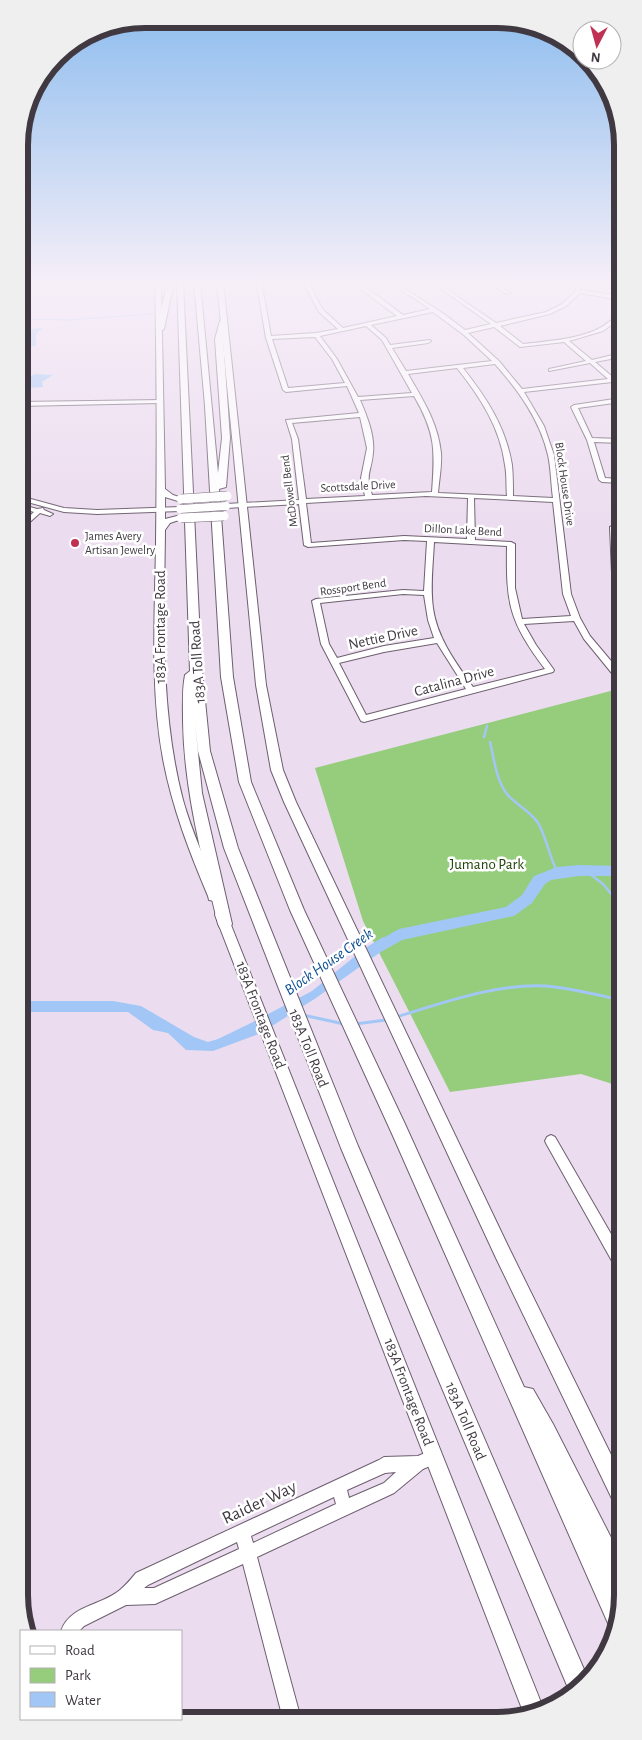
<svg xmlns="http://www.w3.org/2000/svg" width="642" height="1740" viewBox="0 0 642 1740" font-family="'Alegreya Sans',sans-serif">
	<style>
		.green { fill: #95cd7d }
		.water { fill: #a2c7f6 }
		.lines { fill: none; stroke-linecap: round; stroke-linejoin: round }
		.stream-far2 { stroke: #a2c7f6; stroke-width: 1 }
		.stream-far1 { stroke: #a2c7f6; stroke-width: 2.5 }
		.stream { stroke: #a2c7f6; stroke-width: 3 }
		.river { fill: #a2c7f6; fill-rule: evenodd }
		.minor-casing { stroke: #6d5f6f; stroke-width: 2 }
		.major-casing { stroke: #6d5f6f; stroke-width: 2 }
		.highway-casing { stroke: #6d5f6f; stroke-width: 2 }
		.minor { fill: #fff; fill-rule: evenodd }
		.major { fill: #fff; fill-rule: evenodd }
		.highway { fill: #fff; fill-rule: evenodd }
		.minor-bridge-casing { stroke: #6d5f6f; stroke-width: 9; stroke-linecap: butt }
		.major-bridge-casing { stroke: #6d5f6f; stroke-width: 10; stroke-linecap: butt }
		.minor-bridge { stroke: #fff; stroke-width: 8 }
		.major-bridge { stroke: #fff; stroke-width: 9 }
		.poi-dot { fill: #c03053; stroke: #fff; stroke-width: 2 }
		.labels { text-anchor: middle; stroke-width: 5; stroke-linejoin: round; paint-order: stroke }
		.far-street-label { font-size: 12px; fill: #403941; stroke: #fff }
		.far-poi-label { font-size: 12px; fill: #403941; stroke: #fff; text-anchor: start }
		.street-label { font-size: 15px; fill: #403941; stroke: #fff }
		.park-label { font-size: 15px; fill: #1e4307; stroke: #fff }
		.water-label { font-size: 16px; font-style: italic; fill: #0f5094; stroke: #fff }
		.near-street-label { font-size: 18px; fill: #403941; stroke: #fff }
		.rim { fill: none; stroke: #403941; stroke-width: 6 }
	</style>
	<rect width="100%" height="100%" fill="#ecdcef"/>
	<!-- green -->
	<path class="green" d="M622 688V1087L581 1074 450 1092 363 921 315 768Z"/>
	<!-- water -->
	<path class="water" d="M43 328 36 334V346L25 347 23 330Z
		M35 374 53 375 42 382 43 387 27 388 31 376Z
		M383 937 389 946 316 998 261 1033 213 1051 186 1050 168 1033 153 1030 128 1012H20V1001H113L141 1006 194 1037 208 1042 218 1039 253 1022 312 991 364 949Z"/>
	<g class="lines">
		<!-- stream-far2 -->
		<path class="stream-far2" d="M19 319 69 320 152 314"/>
		<!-- stream-far1 -->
		<path class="stream-far1" d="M484 737 487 726
			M490 742C494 758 496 780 507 794 515 804 530 811 538 823 547 838 549 857 558 873
			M586 871 603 884 622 907"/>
		<!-- stream -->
		<path class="stream" d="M303 1015 344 1024
			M396 1017C443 1003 497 983 546 986 571 988 597 995 622 1000
			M355 1024 386 1020"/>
		<!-- river -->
		<path class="river" d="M579 865 622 866V876H579L551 880 545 884 532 903 514 916 402 940 372 957 367 955 365 951 367 947 399 929 506 907 522 895 534 876 557 867Z"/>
		<defs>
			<path id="minor" d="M287 282H312L309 284 323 310 343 328 397 316 366 293 347 282C364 282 389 305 403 315L430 309 389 282H394L444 314 465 330 491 324 431 282H436L496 323 546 312 562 304 576 291V282H580L581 290 621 296V300L580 293 566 306 550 314 500 326 523 344C548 341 575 340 598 329 607 325 613 318 621 313V318L603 331 569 341 592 360 621 353V357L595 362 614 378 621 377V381L524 392 544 426 554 455 571 594 580 618 590 636 622 674V683L619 682 584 639 574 621 524 624 536 645 554 670 553 672 364 722 361 721 321 644 312 601 316 599 403 590 424 591 427 541 404 540 308 547 304 545 299 504 226 508 223 506 226 504 299 500 292 439 286 420 359 413 347 386 286 392 283 390 266 338 257 285ZM304 284 319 312 338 329 316 333 271 336 262 286ZM433 312 464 335 492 361 406 371 392 348 428 343 431 341 430 340 390 345 386 338 371 325ZM366 326 382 340 412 393 358 397 337 359 320 336ZM494 327 520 347 564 342 586 361 549 369V371L590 363 608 379 522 389 499 361 468 333ZM315 337 332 359 345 383 288 388 272 339ZM495 364C518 390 540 420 548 455 551 468 551 484 553 498L513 496C513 486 513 475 512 465 506 427 486 397 463 368ZM457 368C480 397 500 427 505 465 507 475 506 485 507 496L438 493C439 480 442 466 441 453 438 423 423 400 408 374ZM414 396C436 434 435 450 432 492L372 495C365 472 371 474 373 453 375 436 367 416 360 400ZM360 417 367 448 361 478 365 496 306 499 298 439 292 423ZM426 496 468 498 467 539 404 536 311 543 306 503ZM474 498 553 502 563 594 571 616 522 619 515 588V544L511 542 475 540ZM434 542 507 546C506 604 509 621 545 669L473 687C456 663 437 638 433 608 430 586 433 564 434 542ZM403 594 424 595 428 620 434 638 384 646 337 658 329 644 320 603ZM437 643 466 689 366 715 339 663 384 652Z
				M486 282H491L511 293 506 294Z
				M621 398V402L578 408 592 438 621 439V443L594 442 605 478 621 479V483L602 482 599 480 587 440 571 407 574 405Z
				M162 400 163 401 160 403 19 406V402Z
				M20 496 64 508 97 510 180 507 183 509 180 511 97 514 64 512 20 500Z
				M20 504 37 509 43 508 44 510 53 514 50 516 40 513 22 529 20 530V525L34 512 20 508Z
				M614 525H621V529H618L621 602 617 600 612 573 610 527Z
				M551 1135 555 1137 622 1253V1271L617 1270 547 1145 545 1141 547 1137Z
				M434 1449 439 1452 442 1457 439 1462 423 1469 394 1493 257 1557 301 1719H283L243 1564 155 1604 126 1605 84 1626 79 1631H61C70 1605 101 1606 120 1590 126 1585 131 1579 136 1573L379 1460 384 1457 418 1456ZM396 1472 384 1483 349 1498 347 1490 385 1473ZM334 1497 336 1504 253 1543 251 1536ZM237 1542 239 1549 154 1588H144L148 1585Z"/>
			<path id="major" d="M155 282H161L165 489 173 495 185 499 181 502 165 497V519L181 515 185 518 170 523 165 530C164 620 160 712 183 800 192 833 207 864 220 896L219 900 214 901 209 900 208 896C189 851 172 807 163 759 150 689 155 615 156 544 157 457 157 369 155 282Z
				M217 282H223L266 685 283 770 296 802 508 1246 623 1479V1510L616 1507 496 1258 284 802 271 770 256 685Z
				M221 910 226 911 227 915 544 1710 526 1717 524 1714 215 915 216 911Z"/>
			<path id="highway" d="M168 282H174L164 329 160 331 156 329Z
				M177 282H183L201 660 210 751 238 848 358 1146 589 1681 571 1695 341 1148 224 848 198 751 195 722 202 793 232 924 230 928 225 930 220 928 218 924C202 857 184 790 183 721 183 705 182 690 185 675L190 671Z
				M194 282H200L218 473 222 438 215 339 220 321 227 323 223 339 230 438 226 487 219 489 233 677 251 782 304 910 405 1124 524 1387 533 1389 553 1424 623 1561V1595L617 1593 623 1604 616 1632 611 1630 393 1136 290 910 239 782 221 677 205 406Z"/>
		</defs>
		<!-- minor casing -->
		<use href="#minor" class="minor-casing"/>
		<!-- major casing -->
		<use href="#major" class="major-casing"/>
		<!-- highway casing -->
		<use href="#highway" class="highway-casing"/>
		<!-- minor -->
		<use href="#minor" class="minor"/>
		<!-- major -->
		<use href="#major" class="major"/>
		<!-- highway -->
		<use href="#highway" class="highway"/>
		<defs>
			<path id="minor-bridge" d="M180 509 226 506"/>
			<path id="major-bridge" d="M181 499 227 496
				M181 518 224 516"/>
		</defs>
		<!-- minor-bridge casing -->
		<use href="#minor-bridge" class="minor-bridge-casing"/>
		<!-- major-bridge casing -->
		<use href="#major-bridge" class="major-bridge-casing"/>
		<!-- minor-bridge -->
		<use href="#minor-bridge" class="minor-bridge"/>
		<!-- major-bridge -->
		<use href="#major-bridge" class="major-bridge"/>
	</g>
	<!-- sky -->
	<linearGradient id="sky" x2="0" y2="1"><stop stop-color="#8cbcee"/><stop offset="0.54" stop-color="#f6eff8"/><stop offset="1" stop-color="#f6eff8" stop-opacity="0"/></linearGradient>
	<rect width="642" height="525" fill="url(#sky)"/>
	<!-- markers -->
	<circle class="poi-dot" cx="75" cy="543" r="5"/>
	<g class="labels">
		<!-- far-street labels -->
		<g class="far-street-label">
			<text transform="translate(565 484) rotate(82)" y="4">Block House Drive</text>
			<text transform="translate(358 486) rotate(-3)" y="4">Scottsdale Drive</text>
			<text transform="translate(289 491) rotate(-97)" y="4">McDowell Bend</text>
			<text transform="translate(463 530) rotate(3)" y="4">Dillon Lake Bend</text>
			<text transform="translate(353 587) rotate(-8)" y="4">Rossport Bend</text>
		</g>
		<!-- far-poi labels -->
		<g class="far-poi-label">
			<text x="85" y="540">James Avery<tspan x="85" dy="14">Artisan Jewelry</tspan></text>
		</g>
		<!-- street labels -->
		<g class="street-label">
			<text transform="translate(160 627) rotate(-90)" y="5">183A Frontage Road</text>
			<text transform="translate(383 637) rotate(-12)" y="5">Nettie Drive</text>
			<text transform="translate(197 662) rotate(-94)" y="5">183A Toll Road</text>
			<text transform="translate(454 681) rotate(-15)" y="5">Catalina Drive</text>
			<text transform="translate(261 1015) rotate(69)" y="5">183A Frontage Road</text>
			<text transform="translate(309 1048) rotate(68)" y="5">183A Toll Road</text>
			<text transform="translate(409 1392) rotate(69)" y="5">183A Frontage Road</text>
			<text transform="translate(466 1421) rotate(67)" y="5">183A Toll Road</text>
		</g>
		<!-- park labels -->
		<g class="park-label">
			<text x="487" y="869">Jumano Park</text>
		</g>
		<!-- water labels -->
		<g class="water-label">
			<text transform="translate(328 961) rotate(-35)" y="6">Block House Creek</text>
		</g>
		<!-- near-street labels -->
		<g class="near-street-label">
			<text transform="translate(259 1502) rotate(-25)" y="6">Raider Way</text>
		</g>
	</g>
	<!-- crop -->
	<path d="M0 0H642V1740H0ZM145 28H497A117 117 0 0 1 614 145V1595A117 117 0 0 1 497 1712H145A117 117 0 0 1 28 1595V145A117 117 0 0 1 145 28Z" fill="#f0eff0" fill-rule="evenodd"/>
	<path class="rim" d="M145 28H497A117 117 0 0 1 614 145V1595A117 117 0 0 1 497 1712H145A117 117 0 0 1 28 1595V145A117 117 0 0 1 145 28Z"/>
	<!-- legend -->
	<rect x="20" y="1630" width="162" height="90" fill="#ffffff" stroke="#b3b0b3"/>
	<rect x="30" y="1646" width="25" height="8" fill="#ffffff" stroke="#b3b0b3"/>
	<text x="65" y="1655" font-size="15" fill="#403941">Road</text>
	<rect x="30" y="1668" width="25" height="15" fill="#95cd7d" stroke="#b3b0b3"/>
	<text x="65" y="1680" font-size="15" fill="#403941">Park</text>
	<rect x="30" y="1692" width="25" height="15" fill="#a2c7f6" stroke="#b3b0b3"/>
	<text x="65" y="1705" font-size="15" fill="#403941">Water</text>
	<!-- north arrow -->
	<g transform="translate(597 45) rotate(186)"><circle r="24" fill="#ffffff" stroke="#b3b0b3"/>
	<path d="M0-4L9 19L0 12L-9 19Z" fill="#c03053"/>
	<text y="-8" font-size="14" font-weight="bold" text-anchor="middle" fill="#403941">N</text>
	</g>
</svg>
